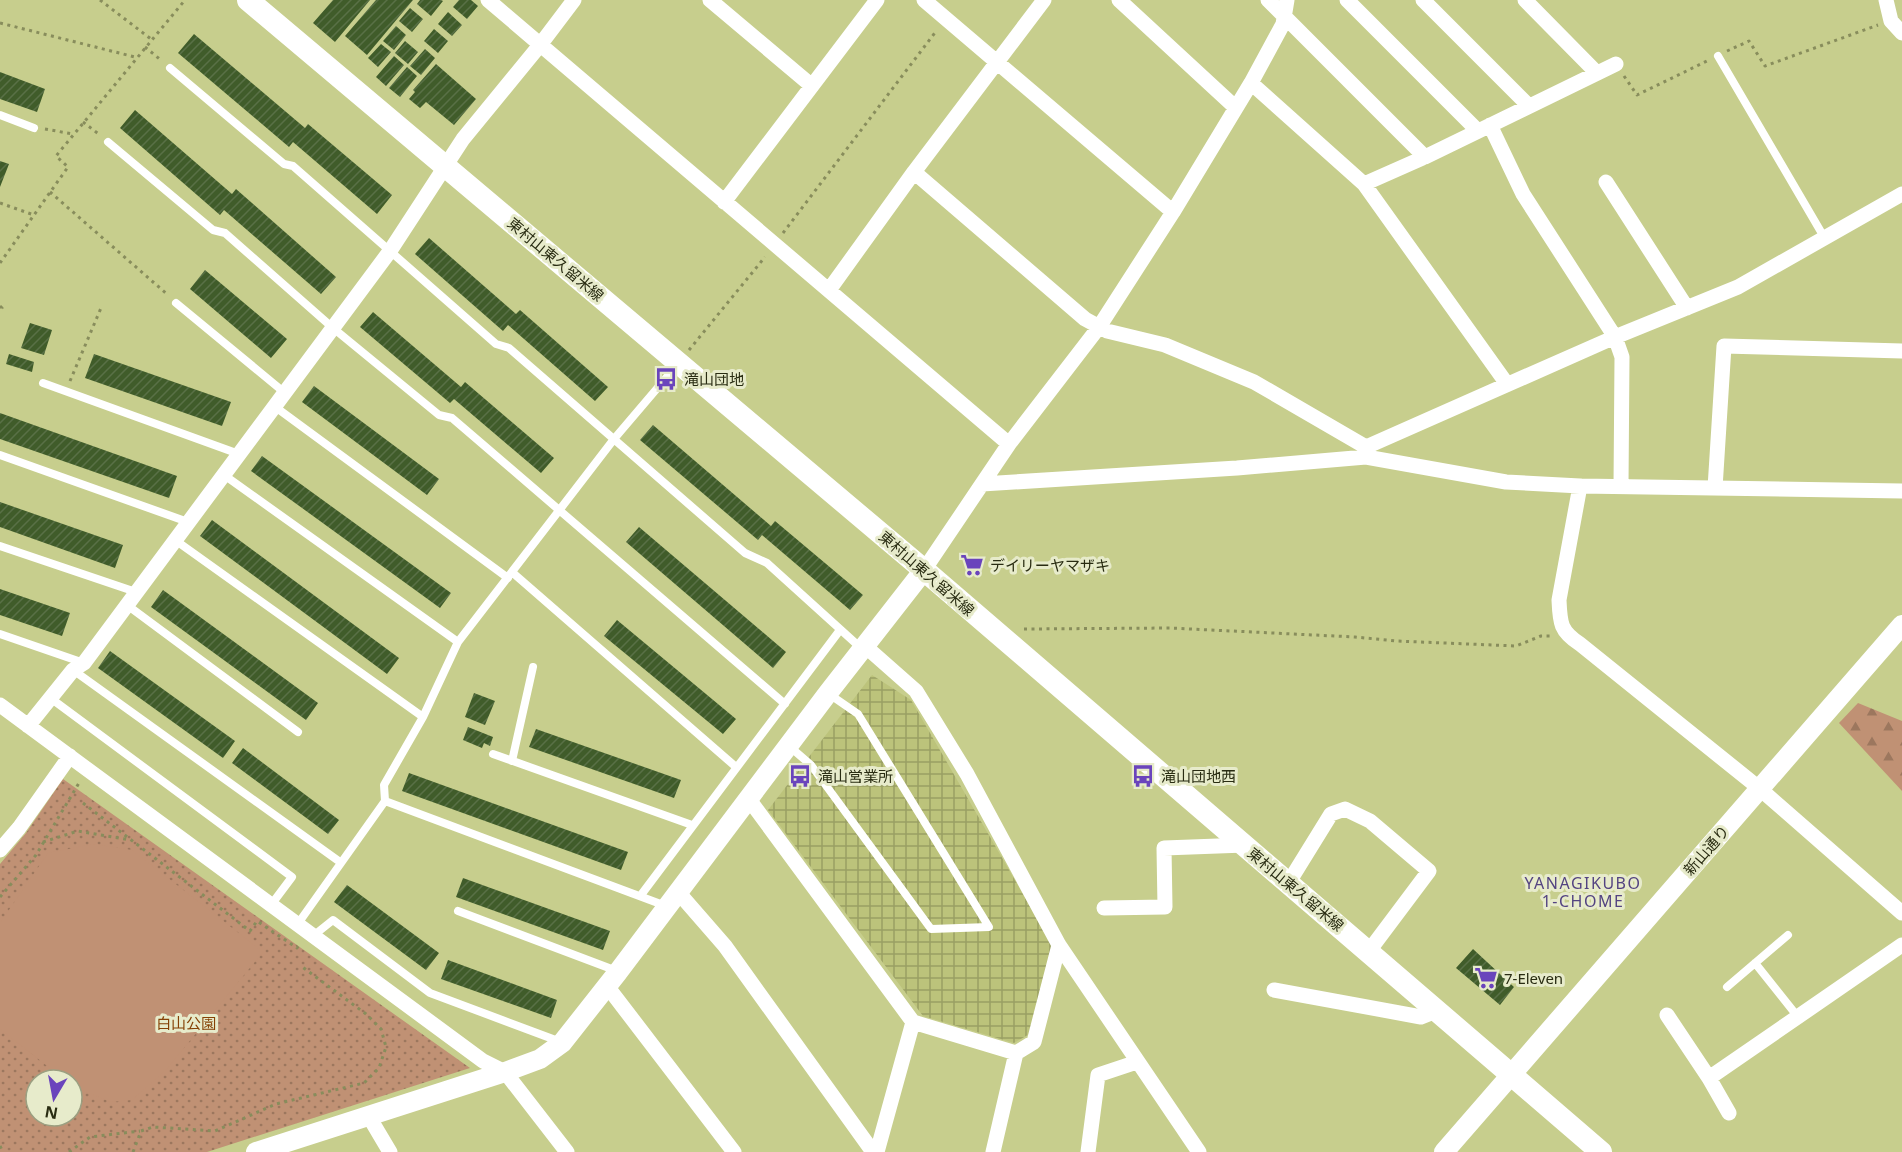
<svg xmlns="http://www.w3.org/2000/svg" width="1902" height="1152" font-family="'Noto Sans','Noto Sans JP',sans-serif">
	<defs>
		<pattern id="industrial-grid" width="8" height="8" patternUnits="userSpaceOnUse" patternTransform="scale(1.5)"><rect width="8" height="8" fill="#bcc37b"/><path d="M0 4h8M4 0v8" fill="none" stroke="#999f63"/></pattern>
		<pattern id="grass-dots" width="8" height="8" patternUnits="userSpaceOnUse" patternTransform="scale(1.5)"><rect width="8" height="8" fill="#c09174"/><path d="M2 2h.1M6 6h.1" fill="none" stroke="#9c775e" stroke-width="1.8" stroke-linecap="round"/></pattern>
		<pattern id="forest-firs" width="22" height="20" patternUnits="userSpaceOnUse" patternTransform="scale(1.5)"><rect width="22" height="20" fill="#c09174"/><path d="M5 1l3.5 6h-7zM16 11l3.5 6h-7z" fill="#9c775e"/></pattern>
		<pattern id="building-hatch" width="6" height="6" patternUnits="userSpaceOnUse" patternTransform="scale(1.5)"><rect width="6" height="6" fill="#405c2a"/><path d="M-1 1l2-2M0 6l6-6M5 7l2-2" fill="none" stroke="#597046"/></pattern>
	</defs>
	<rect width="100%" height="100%" fill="#c7ce8d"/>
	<!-- industrial -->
	<path fill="url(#industrial-grid)" d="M872,675l39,25 143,248 -21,84 -19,11 -91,-27 -155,-206z"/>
	<!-- grass -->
	<path fill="url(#grass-dots)" fill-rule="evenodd" d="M63,779l407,289 -263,84h-207v-288l26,-31zM36,1080h36v36h-36z"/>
	<!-- forest -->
	<path fill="url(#forest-firs)" d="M1858,703l44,18v70l-63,-68z"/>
	<!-- pitch -->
	<path fill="#c09174" d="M94,844l38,6 131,102 -98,119 -33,29 -21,2 -37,-15 -2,-7h-7l-65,-51v-106l48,-70z"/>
	<!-- building -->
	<path fill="url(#building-hatch)" d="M333,0h37l-35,42 -22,-19z
		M376,0h37l-46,55 -22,-19z
		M420,0h21l2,1 -12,15 -14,-12z
		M459,0h12l7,6 -11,13 -14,-12z
		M410,8l13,11 -11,13 -13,-11z
		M448,12l14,13 -10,11 -14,-12z
		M396,26l10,9 -12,15 -11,-9z
		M434,29l14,12 -10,12 -14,-12z
		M194,34l111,94 3,-4 84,71 -15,19 -84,-72 -4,5 -111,-94z
		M405,41l13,11 -10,12 -13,-11z
		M381,44l10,8 -13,15 -10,-9z
		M425,49l10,9 -14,17 -11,-9z
		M394,56l10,9 -18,21 -10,-9z
		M436,64l40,35 -22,26 -28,-23 -6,6 -11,-9 6,-7 -2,-2z
		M407,67l10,9 -17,21 -11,-9z
		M0,72l45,17 -8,23 -37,-13z
		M135,110l97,84 4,-5 100,88 -15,17 -97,-84 -4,5 -100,-87z
		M0,161l9,3 -9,23z
		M429,238l87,76 4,-4 88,77 -13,14 -87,-76 -5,6 -88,-77z
		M205,270l82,69 -16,19 -81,-69z
		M373,312l88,75 4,-5 89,76 -13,15 -87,-74 -4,4 -90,-76z
		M30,323l22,7 -8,25 -23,-7z
		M9,354l25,8 -2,10 -26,-8z
		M94,354l137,48 -9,24 -137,-48z
		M314,386l125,93 -12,16 -125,-93z
		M0,413l177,63 -8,22 -169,-59z
		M653,425l118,101 4,-5 88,74 -13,15 -88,-75 -4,5 -118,-100z
		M262,456l189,137 -11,15 -189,-137z
		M0,502l123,43 -8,23 -115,-41z
		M212,520l187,138 -12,16 -187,-138z
		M639,527l147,125 -13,16 -147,-126z
		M0,589l70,24 -8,23 -62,-21z
		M163,590l155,113 -12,17 -155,-113z
		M617,620l119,99 -13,15 -119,-98z
		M110,651l125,90 -12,17 -125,-90z
		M474,693l21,8 -10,24 -20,-8z
		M468,727l25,10 -3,9 -6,-3 -2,5 -19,-8z
		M536,729l145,51 -7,18 -145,-51z
		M243,748l96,72 -11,14 -96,-71z
		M409,773l219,79 -7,18 -219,-79z
		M463,878l147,53 -7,19 -147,-53z
		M347,885l92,68 -13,17 -92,-68z
		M1473,949l41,38 -14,18 -44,-37z
		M448,960l109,40 -6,18 -110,-39z"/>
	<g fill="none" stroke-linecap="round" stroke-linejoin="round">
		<!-- path -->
		<path stroke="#888d5c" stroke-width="3" stroke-dasharray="3 4.5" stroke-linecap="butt" d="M100,0l51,39
			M0,23l135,34
			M145,47l17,14
			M1727,51l22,-10 16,25 113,-41
			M1624,76l13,19 70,-34
			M83,122l17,13
			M45,129l28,5
			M50,192l118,103
			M0,203l34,12
			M783,233l154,-203
			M0,263l68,-96 -12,-11 129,-156
			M0,306l2,2 -2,2
			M689,350l76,-93
			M70,381l31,-73
			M1024,629l146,-1 185,9 41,4 120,5 25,-10h11
			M83,803l167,128 7,-10 40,27 3,-5
			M43,842l35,-11 52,9
			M0,897l36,-42 43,-72
			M0,1146l3,6
			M69,1152l21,-15 50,-6
			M133,1152l8,-21 12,-4 62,4 61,-27 88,-21 15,-15 7,-21 -5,-18 -15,-15 -65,-48"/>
		<!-- service -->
		<path stroke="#fff" stroke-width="8" d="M1718,56l106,181
			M170,68l114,96 9,2 203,178 13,4 236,205 22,10 95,86
			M0,115l34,13
			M108,142l105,88 12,3 108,95 106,87 13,3 333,286
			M176,303l109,90
			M43,383l196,71
			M274,406l234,172
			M0,455l188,67
			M224,475l234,167
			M175,540l248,177
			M0,546l136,46
			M513,573l223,194
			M127,605l171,127
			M0,634l84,29
			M73,670l267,192
			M49,697l243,180 -21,28
			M789,746l22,19 120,164 58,-2 -131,-213 -29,-20
			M493,754l199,71
			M512,761l21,-94
			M385,801l281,105
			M641,895l199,-265
			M458,911l159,60
			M297,925l88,-124 -1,-16 39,-68 35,-75 156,-203 63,-74
			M313,936l20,-16 97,73 131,49
			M1755,963l43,54
			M1727,987l61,-52"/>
		<!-- minor -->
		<path stroke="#fff" stroke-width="15" d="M488,0l521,444
			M710,0l102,86
			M924,0l249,212
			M1119,0l117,108
			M1268,0l157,157
			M1347,0l131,131
			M1423,0l106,106
			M1525,0l71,72
			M1886,0l5,21 11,12
			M1251,83l113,101 143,200
			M1490,125l33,69 92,143 7,20 -1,129
			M914,172l171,147 22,12 58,14 89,37 112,65
			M1606,182l81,126
			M1364,184l61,-27 191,-93
			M724,202l153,-202
			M829,290l85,-118 130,-172
			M1366,447l249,-110 123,-50 164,-93
			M982,484l27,-40 90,-117 74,-115 78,-129 32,-59 4,-24
			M1580,486l-21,114c1,23 1,31 21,44l179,144 143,125
			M1715,488l9,-142 178,5
			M924,570l58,-86 255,-16 129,-11 140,25 74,4 322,5
			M865,646l51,45 51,83 92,171 140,207
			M0,705l483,356 22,11 62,80
			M28,726l45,-56 11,-7 306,-412 73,-112 77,-94 34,-45
			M748,798l165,224 103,31 18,-11 25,-97
			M0,850l19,-22 51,-72
			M1289,882l42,-68 14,-5 25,12 59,50 -60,80
			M678,892l47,54 148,206
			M1104,908l61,-1 -1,-59 81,-3
			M607,986l127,166
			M1274,990l147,27 15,-6
			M1667,1015l42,63 20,35
			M1709,1078l193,-133
			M368,1115l22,37
			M877,1152l36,-130
			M993,1152l23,-99
			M1088,1152l10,-77 39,-13"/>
		<!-- tertiary -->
		<path stroke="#fff" stroke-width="20" d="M256,1152l249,-80 35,-13 22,-16 56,-71 210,-279 96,-123
			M1444,1152l458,-527"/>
		<!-- secondary -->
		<path stroke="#fff" stroke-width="22" d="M248,0l676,570 677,582"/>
	</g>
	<!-- icons -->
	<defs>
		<g id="bus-bare" transform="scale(1.8)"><path d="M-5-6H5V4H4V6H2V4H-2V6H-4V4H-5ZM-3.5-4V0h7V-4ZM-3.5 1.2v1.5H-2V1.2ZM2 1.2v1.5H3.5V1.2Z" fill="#6a44bc" stroke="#e7ebcb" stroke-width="2.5" paint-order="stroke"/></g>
		<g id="supermarket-bare" transform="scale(1.8)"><path d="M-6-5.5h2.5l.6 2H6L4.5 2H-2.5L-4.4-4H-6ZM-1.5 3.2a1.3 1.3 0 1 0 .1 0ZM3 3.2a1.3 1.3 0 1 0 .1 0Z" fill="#6a44bc" stroke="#e7ebcb" stroke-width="2.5" paint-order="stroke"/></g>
	</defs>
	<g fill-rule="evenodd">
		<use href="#bus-bare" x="666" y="379"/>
		<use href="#supermarket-bare" x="972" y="565"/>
		<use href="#bus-bare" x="800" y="776"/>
		<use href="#bus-bare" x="1143" y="776"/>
		<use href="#supermarket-bare" x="1486" y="978"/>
	</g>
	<g text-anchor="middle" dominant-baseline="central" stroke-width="6" stroke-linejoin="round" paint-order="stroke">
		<!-- street labels -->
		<g font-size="15" fill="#292c12" stroke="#e7ebcb">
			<text transform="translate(556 259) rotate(40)">東村山東久留米線</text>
			<text transform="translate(927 573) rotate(41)">東村山東久留米線</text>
			<text transform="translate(1706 850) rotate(-49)">新山通り</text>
			<text transform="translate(1296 889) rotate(40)">東村山東久留米線</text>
		</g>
		<!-- poi labels -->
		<g font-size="15" fill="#292c12" stroke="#e7ebcb" text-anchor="start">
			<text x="684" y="379">滝山団地</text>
			<text x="990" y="565">デイリーヤマザキ</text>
			<text x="818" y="776">滝山営業所</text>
			<text x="1161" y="776">滝山団地西</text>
			<text x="1504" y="978">7-Eleven</text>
		</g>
		<!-- park labels -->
		<g font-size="15" fill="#854105" stroke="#e7ebcb">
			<text x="186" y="1023">白山公園</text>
		</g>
		<!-- neighbourhood labels -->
		<g font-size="16" letter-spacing="1.5" fill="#534381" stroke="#e7ebcb">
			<text x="1583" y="883">YANAGIKUBO<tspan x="1583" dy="18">1-CHOME</tspan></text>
		</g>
	</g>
	<!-- north arrow -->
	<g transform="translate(54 1098) rotate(190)"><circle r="28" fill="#e7ebcb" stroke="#9b9f81" stroke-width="1.5"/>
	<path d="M0-4.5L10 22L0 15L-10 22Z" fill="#6a44bc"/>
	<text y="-9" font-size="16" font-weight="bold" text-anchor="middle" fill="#292c12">N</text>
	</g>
</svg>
